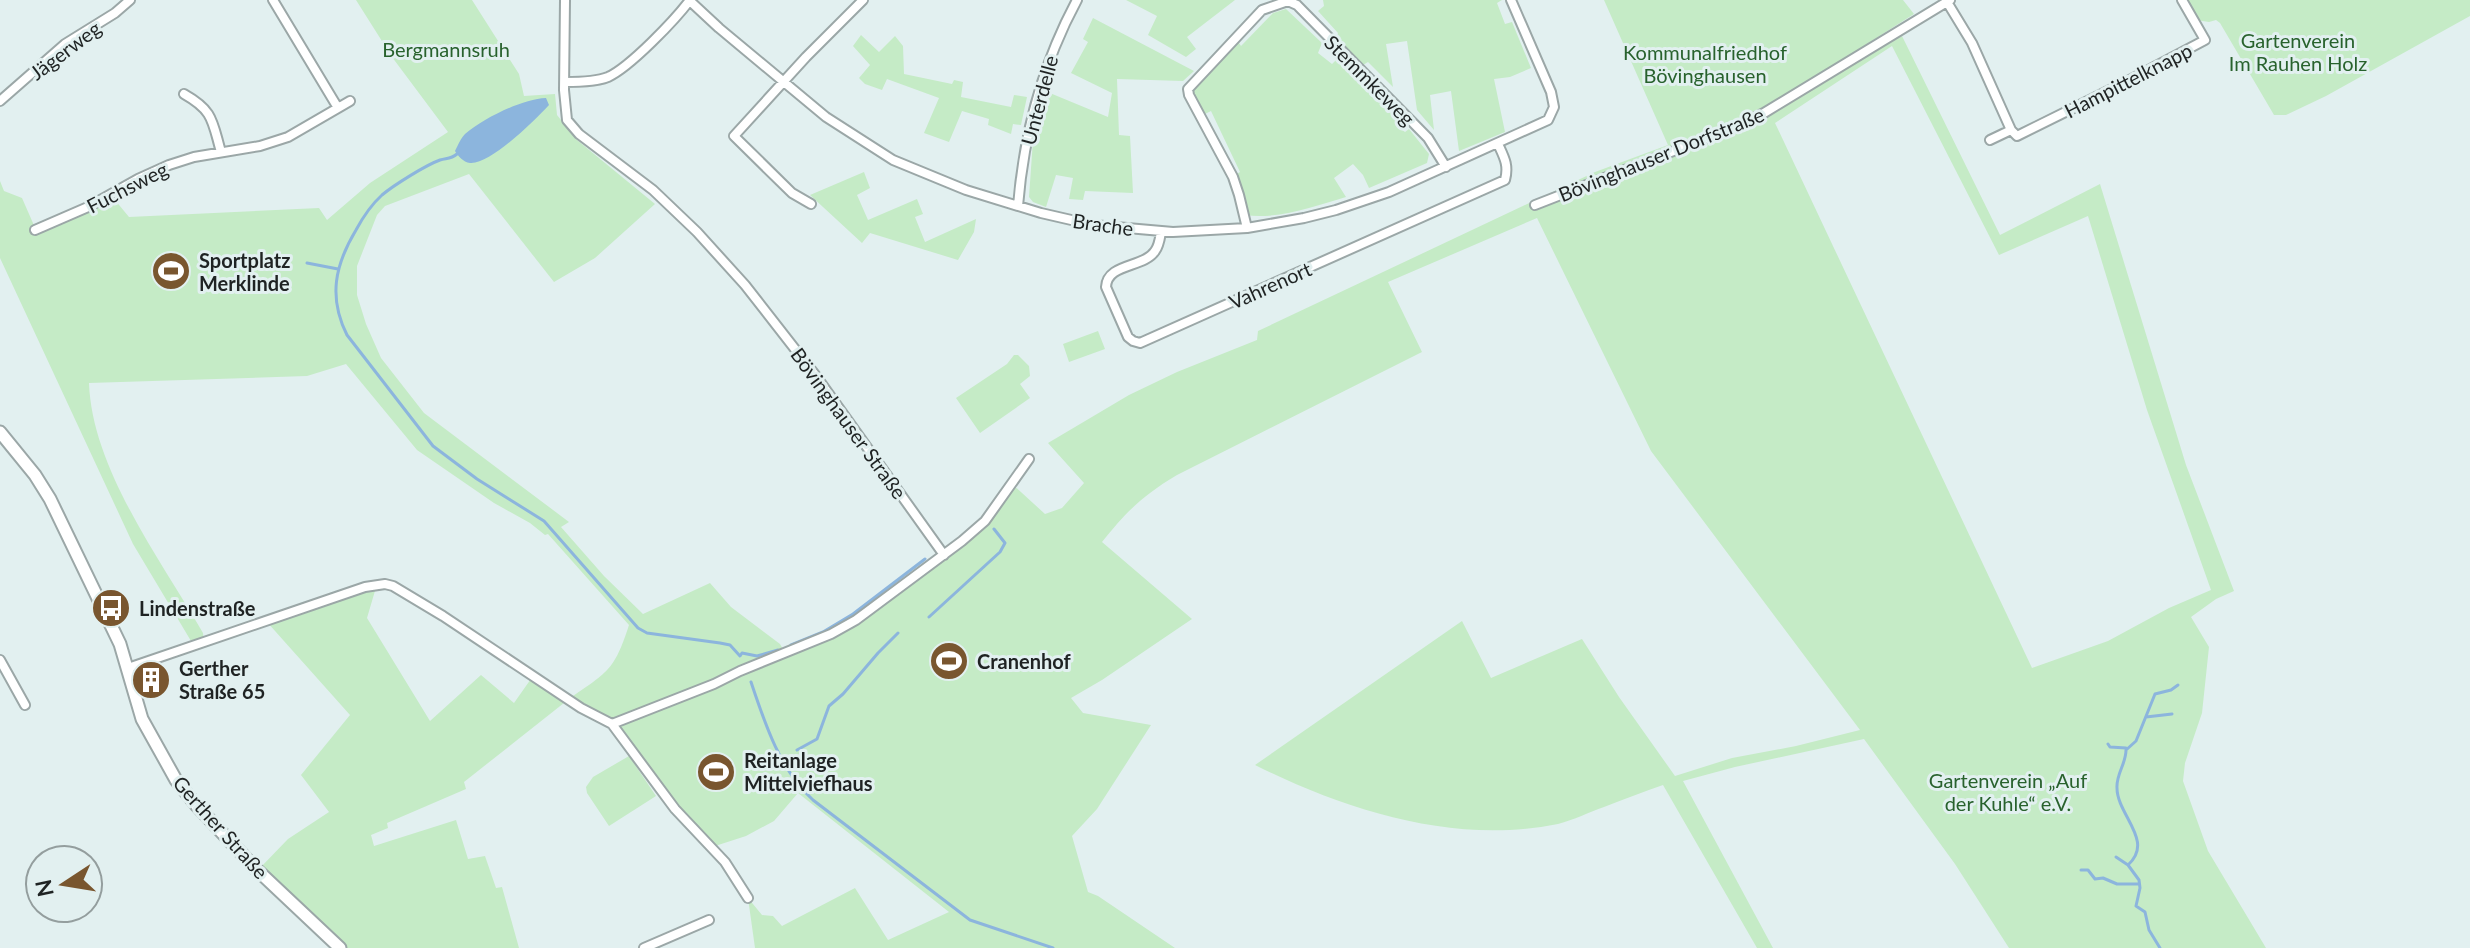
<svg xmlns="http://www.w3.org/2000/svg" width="2470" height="948" font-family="Lato,sans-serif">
	<rect width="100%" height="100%" fill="#e2f0f0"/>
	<!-- green -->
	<path fill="#c5ebc6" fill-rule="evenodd" d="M356,0h116l47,74 5,22 31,-2 2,21 20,25 78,64 -60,54 -41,24 -85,-108 -84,32 -8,9 -20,51v29l9,29 15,34 43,55 145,109 -8,5 43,49 39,38 67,-31 21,24 49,37 5,9 46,-19 154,-113 26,-38 34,31 17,-6 22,-25 -36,-40 81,-48 48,-23 80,-32 1,-9 337,-159 73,-27 -64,-145h299l11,14 -55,35 6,7 37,-20 98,199 100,-51 86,281 48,126 -18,8 -25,18 18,30 -7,66 -17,50 -2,18 25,70 58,97h-257l-54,-84 -91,-125 -129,28 -52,14 90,167h-16l-94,-163c-20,7 -39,14 -59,22 -15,5 -30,13 -46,17 -103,21 -211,-13 -303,-59l207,-144 29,57 91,-39 37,58 56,79 57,-18 64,-12 64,-16 -209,-279 -114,-233 -149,64 34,70 -245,123c-35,21 -50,36 -75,67l90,77 -90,61 -31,18 12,15 68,12 -54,84 -25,27 16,56 10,4 77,52h-420l-7,-50 14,17 11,1 9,10 73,-38 33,52 61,-28 -151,-119 -24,28 -28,15 -34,11 -10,-10 -90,-113 -43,-25 -105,83 2,7 -79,34 1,5 -17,7 3,11 82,-26 12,39 17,-3 11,32 6,-1 17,61h-177l-83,-79 29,-30 41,-27 -28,-37 49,-60 -83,-93 110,-38 -10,34 63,103 51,-46 33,28 19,-27 36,23c38,-27 45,-27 60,-74l-81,-91 -3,1 -15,-12 -36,-20 -77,-53 -71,-86 -39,12 -218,7c3,86 72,177 114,250l1,10 -10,3 -61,-102 -133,-286v-77l4,10 18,7 14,32 74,-36 19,23 190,-9 8,12 43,-37 78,-51 -56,-75zM1892,46l107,209 89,-39 59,194 64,180 -42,18 -61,33 -76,27 -257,-545z
		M1126,0h109l-48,37 9,12 -10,8 -38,-22 9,-19z
		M1323,0h179l-5,3 8,21 7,-2 19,46 -21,9 -16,2 11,53 -46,19 -8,-60 -21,4 4,35 -17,-20 -10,-69 -21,3 7,43 -25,-25 -8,5 -25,-26 3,-8 -20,-22 6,-5z
		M2185,0h285v16l-144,80 -40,19h-12l-54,-92 -4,-3 -7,2 -13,-2z
		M1286,9l36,34 -4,10 14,11 5,-5 63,61 -3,6 8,6 4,-3 20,25 -2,9 -58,25 -6,-13 -10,-11 -19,14 12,19c-31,9 -68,23 -101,18l-3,-26 -7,-14 5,-3 -29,-61 -6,3 -12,-18 1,-10 43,-46 4,6 32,-33z
		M1093,18l101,53 -11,10 -66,-2 2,56 11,1 3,57 -48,-2 -2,9 -14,-1 4,-21 -17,-3 -10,32 -13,-5 -4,-5 4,-57h4l3,-14 -4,-1 9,-34 63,26 4,-24 -41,-20 17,-31 -5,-3z
		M861,35l18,17 16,-16 8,10 1,28 48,10 2,-4 9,2 -2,15 50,10 3,-12 13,2 -6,28 -8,-1 -2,10 -23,-9 1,-6 -27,-8 -13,31 -25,-9 15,-35 -52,-19 -5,11 -17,-6 -6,-6 11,-13 -17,-19z
		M864,172l6,16 -13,7 11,25 49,-21 6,15 -8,3 10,25 51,-23 -2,13 -16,28 -88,-27 -8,10 -52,-48z
		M1098,331l7,18 -36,13 -6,-18z
		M1014,355h4l11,11 1,10 -10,8 10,14 -50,35 -24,-35 51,-34z
		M629,756l27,40 -47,30 -22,-33 -1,-6 7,-10z"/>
	<!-- water -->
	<path fill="#8cb5dd" d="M546,98l3,7c-14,15 -59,60 -79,58 -7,-1 -12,-7 -15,-12 3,-6 6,-13 10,-17 19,-16 57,-35 81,-36z"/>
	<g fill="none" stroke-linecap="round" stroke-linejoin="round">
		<!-- stream -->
		<path stroke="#8cb5dd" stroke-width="3" d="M457,154c-6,5 -10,4 -17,6 -14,5 -46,25 -58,35 -11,10 -19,22 -26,35 -21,35 -28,67 -9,105l86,111 44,33 67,42 94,107 9,5 73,10 10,2 10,11 2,-3 15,3 21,-6
			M307,263l31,6
			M929,617l71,-65 5,-9 -11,-14
			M791,645l32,-13 30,-18 72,-55
			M751,682c14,42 29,88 62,118l157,120 83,28
			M2146,717l26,-3
			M2108,744l2,3 16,1
			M797,750l20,-11 12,-33 14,-12 35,-41 20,-20
			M2116,857l12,8
			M2081,870h7l7,9 8,-1 14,6h22
			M2160,948l-11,-18 -4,-18 -9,-6 4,-18 -1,-8 -11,-15c27,-24 -11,-50 -11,-77 -1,-14 9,-24 9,-38l10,-9 19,-47 16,-4 7,-5"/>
		<!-- street casing -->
		<g stroke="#9ba7a7" stroke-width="12">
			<path id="street" d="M565,0l-1,90 3,30 12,14 74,56 44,42 48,53 71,91 128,179
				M690,1l29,27 107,89 67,43 73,30 75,23 52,12 80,7 74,-4 57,-10 32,-8 53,-18 159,-72 6,-13 -3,-15 -40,-92
				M1947,2l25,41 39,87 6,6 105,-52 83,-44 -23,-40
				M565,82c13,0 31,0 43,-5 22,-10 67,-57 82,-77
				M184,94c30,17 28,27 37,58
				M0,101l65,-57 50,-31 15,-13
				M338,108l12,-7
				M1990,140l21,-10
				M811,204l-19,-11 -58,-57 72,-79 57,-57
				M1535,205l200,-78 29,-14 186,-113
				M1018,206c6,-74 24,-141 59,-206
				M1247,228l-8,-33 -6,-18 -44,-82 -1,-6 74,-79 26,-9 9,4 131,133 18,29
				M35,230l53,-23 50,-28 31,-14 25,-8 66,-11 28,-9 50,-29 -65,-108
				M1161,232c-1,6 -2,14 -6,19 -11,17 -48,12 -49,36l22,50 5,4 7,2 365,-163c4,-15 -1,-23 -7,-36
				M0,660l25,45
				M128,668l237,-81 20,-3 8,2 50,30 138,92 31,16 63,85 50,53 23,36
				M612,724l102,-40 26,-13 91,-37 25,-14 106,-79 23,-20 44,-62
				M644,948l65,-28"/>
		</g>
		<!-- secondary casing -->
		<g stroke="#9ba7a7" stroke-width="15">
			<path id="secondary" d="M0,432l35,43 15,24 70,145 22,75 34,61 21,26 58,62 85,80"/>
		</g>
		<!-- street -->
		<use href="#street" stroke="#fff" stroke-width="8"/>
		<!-- secondary -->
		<use href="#secondary" stroke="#fff" stroke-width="11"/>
	</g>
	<!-- icons -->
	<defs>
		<g id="stadium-disc" transform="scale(2)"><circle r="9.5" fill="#79562f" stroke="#e2f0f0"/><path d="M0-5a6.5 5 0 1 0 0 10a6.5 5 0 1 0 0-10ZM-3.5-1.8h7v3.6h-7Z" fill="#fff"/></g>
		<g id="bus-disc" transform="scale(2)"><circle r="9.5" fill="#79562f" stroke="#e2f0f0"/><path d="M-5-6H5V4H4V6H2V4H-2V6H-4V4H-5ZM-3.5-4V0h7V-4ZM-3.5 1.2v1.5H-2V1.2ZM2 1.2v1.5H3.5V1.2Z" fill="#fff"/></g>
		<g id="building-disc" transform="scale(2)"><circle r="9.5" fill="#79562f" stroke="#e2f0f0"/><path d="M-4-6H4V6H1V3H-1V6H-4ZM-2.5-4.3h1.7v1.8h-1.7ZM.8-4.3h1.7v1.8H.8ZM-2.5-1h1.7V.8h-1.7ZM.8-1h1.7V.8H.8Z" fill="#fff"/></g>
	</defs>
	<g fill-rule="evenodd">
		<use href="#stadium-disc" x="171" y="271"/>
		<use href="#bus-disc" x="111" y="608"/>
		<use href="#stadium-disc" x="949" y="661"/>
		<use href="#building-disc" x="151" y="680"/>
		<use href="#stadium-disc" x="716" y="772"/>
	</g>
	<g text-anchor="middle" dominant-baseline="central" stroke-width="6" stroke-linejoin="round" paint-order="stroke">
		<!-- park labels -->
		<g font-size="20" fill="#28622d" stroke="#e2f0f0">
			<text x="2298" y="40">Gartenverein<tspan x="2298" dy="23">Im Rauhen Holz</tspan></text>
			<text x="446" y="49">Bergmannsruh</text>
			<text x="1705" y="52">Kommunalfriedhof<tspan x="1705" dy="23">Bövinghausen</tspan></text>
			<text x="2008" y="780">Gartenverein „Auf<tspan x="2008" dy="23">der Kuhle“ e.V.</tspan></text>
		</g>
		<!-- street labels -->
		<g font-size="20" fill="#1f2323" stroke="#e2f0f0">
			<text transform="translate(65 50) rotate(-37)">Jägerweg</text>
			<text transform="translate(1370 80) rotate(45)">Stemmkeweg</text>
			<text transform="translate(2128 80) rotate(-27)">Hampittelknapp</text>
			<text transform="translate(1039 100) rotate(-75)">Unterdelle</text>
			<text transform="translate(1661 154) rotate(-22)">Bövinghauser Dorfstraße</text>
			<text transform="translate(127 187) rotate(-27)">Fuchsweg</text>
			<text transform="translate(1103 224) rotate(8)">Brache</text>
			<text transform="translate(1270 285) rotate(-24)">Vahrenort</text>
			<text transform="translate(849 423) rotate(54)">Bövinghauser Straße</text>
			<text transform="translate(221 827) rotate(48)">Gerther Straße</text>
		</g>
		<!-- poi labels -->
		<g font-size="20" font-weight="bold" fill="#1f2323" stroke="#e2f0f0" text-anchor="start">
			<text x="199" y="260">Sportplatz<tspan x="199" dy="23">Merklinde</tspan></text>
			<text x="139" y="608">Lindenstraße</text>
			<text x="977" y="661">Cranenhof</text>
			<text x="179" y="668">Gerther<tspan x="179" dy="23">Straße 65</tspan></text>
			<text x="744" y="760">Reitanlage<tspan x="744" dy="23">Mittelviefhaus</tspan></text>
		</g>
	</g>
	<!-- north arrow -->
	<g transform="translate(64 884) rotate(258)"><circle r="38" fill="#e2f0f0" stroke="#949e9e" stroke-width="2"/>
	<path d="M0-6L14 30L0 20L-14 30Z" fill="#79562f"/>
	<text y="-12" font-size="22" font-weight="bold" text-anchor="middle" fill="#1f2323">N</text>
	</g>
</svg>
